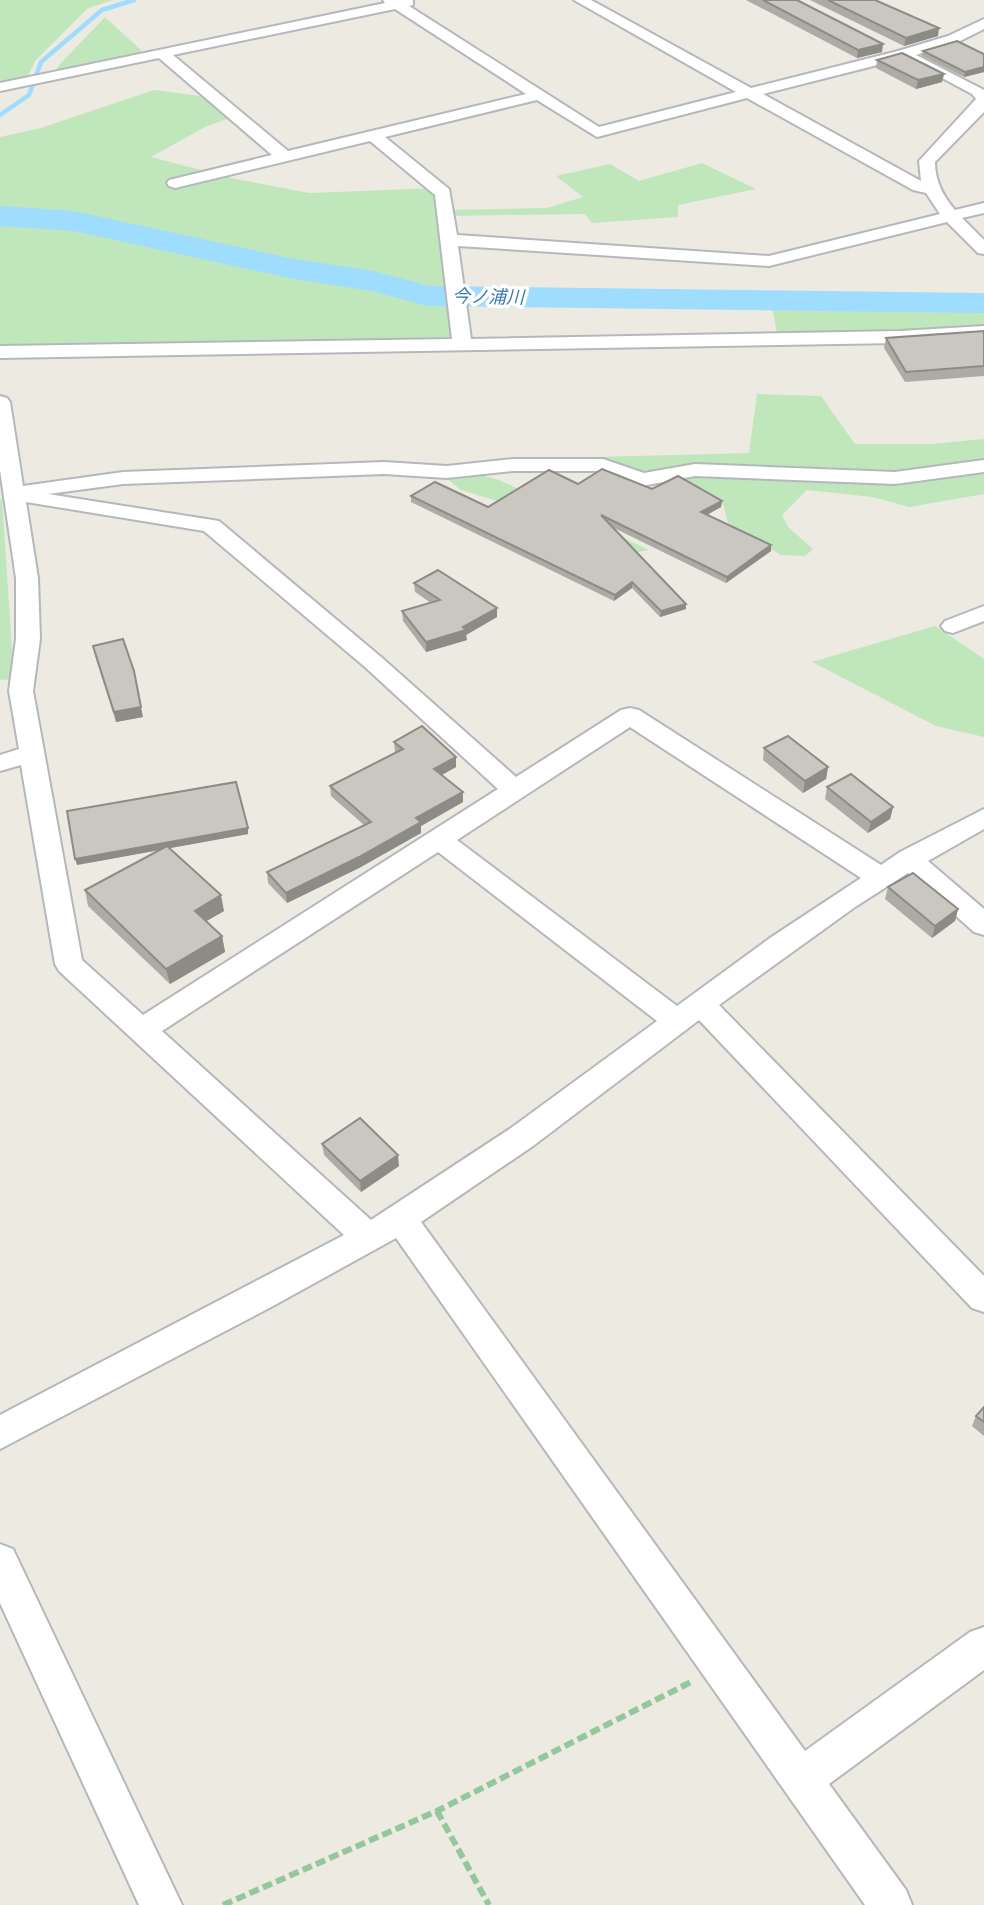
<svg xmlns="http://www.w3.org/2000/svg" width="984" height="1905" font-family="'Fira Sans','Noto Sans JP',sans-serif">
	<rect width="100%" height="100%" fill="#edeae1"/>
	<!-- green -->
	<path fill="#c0e6bc" d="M0,0h113l-25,8 -53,53 -8,17 -27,5z
		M105,17l39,36 -87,17 1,-4z
		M154,90l61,8 14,20 -24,9 -54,30 85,22 73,14 129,-5 24,155 -462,9v-215l41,-9z
		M702,163l54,26 -78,16v12l-86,6 -7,-9 -139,2v-6l101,-2 36,-11 -27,-21 54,-12 29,17z
		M770,296l214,1v35l-206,7z
		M757,394l64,2 34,48h76l53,-5v55l-75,13 -36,-10 -66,-7 -25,25 6,12 25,22 -8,7 -24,-1 -53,-32 -5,-20 -47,-29h-38l-116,-15 227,-6z
		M462,470l37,10 150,70 -25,5 -123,-53 -40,-12 -24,-19z
		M2,498l12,181 -14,1v-180z
		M935,626l49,33v78l-48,-11 -124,-64z"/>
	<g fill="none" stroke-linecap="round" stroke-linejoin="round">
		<!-- stream -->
		<path stroke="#9fddff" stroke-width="4.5" d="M0,115l29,-20 12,-33 61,-52 32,-10"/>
		<!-- river -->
		<path fill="#9fddff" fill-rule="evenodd" d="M0,206l74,5 215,47 84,13 57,15 554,7v20l-555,-7 -58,-15 -82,-13 -215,-47 -74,-5z"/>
		<!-- minor casing -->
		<g stroke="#b4b8bc" stroke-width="4">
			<path id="minor" d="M383,0h30v5l-4,1 190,121 137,-35 -162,-92h17l160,88 147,-37 50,-15 36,-17v10l-26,13 -42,13 68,35v22l-49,50c0,19 8,34 20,48l29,-7v10l-22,5 22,22v14l-6,-1 -31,-31 -178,44 -311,-20 13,93 429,-8 84,-5v12l-84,5 -900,15v-12l452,-7 -17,-144 -65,-54 -195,47 -6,-2 -2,-3 2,-3 103,-25 -113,-97 -159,33v-8l385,-80zM395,9l131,85 -238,57 -115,-96zM905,58l67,36 4,5 -57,62 2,20 -158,-87zM747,98l166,92 13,3 14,21 -171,42 -312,-21 -8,-46 -64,-52 152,-37 60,37z
				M0,396l7,2 3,4 13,84 100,-14 261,-10 63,4 66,-7h90l41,14 51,-9 200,8 89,-12v12l-89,12 -200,-8 -53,10 -42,-15h-87l-66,7 -63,-4 -261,10 -75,10 171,27 162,136 135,120 105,-67 9,-2 9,2 242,155 19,-13 84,-43v20l-56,32 56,48v26l-10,-3 -66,-59 -53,34 -136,98 265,271v36l-12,-4 -273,-288 -166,126 -112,76 384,529 165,-119 14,-5v43l-155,114 77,106 6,15h-47l-469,-667 -123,68 -273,143v-34l344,-180 -285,-264 -4,-7 -34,-199 -21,6v-16l19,-6 -10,-58 7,-52v-61l-16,-108zM26,502l178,29 161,136 133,122 -355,226 -61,-55 -49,-269 7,-52 -2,-61zM630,727l231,151 -91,60 -93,68 -220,-166zM438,852l219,169 -146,107 -140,92 -209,-189z
				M984,606v15l-31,12 -8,-2 -4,-5 4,-5z
				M0,1544l13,5 169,356h-43l-139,-302z"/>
		</g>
		<!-- path -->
		<path stroke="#95c79f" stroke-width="6" stroke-dasharray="10 4.5" stroke-linecap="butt" d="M437,1811l52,94
			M223,1905l214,-94 254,-129"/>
		<!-- minor -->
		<use href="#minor" fill="#fff" fill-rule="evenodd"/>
	</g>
	<!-- wall -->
	<path fill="#aeaaa5" d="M746,0h51l85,52 -25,6z
		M810,0h65l63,36 -34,10z
		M923,51l61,3v18l-20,5 -42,-21z
		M877,60l67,14 -2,8 -26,7 -40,-21z
		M984,331v45l-79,6 -21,-34 2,-10z
		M652,489l70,12 -1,6 -14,8 64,30v6l-45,32 -114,-56 74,82 -26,8 -28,-29 -18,13 -203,-99v-6l77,11z
		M414,583l83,34 -31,18 1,5 -41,12 -23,-31 -1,-10 29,-8 -16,-11z
		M93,646l50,71 -27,5 -21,-66z
		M394,742l62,15v10l-14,8 21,17v10l-42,24v7l-62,35 -72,35 -19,-20 -1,-11 97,-47 -33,-29 -1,-10 65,-33z
		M764,748l64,19 -2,12 -23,14 -40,-33z
		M827,787l66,20 -3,12 -22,14 -43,-34z
		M248,828v6l-79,14 55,63 -18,10 16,15 3,16 -55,32 -82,-78 -3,-16 74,-40 -82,15z
		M888,887l70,22 -3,12 -23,17 -47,-39z
		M322,1144l77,22 -38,26 -37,-37z
		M984,1407v29l-12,-10 4,-10z"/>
	<!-- shaded-wall -->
	<path fill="#8d8b86" d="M939,28l-1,8 -34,10 2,-8z
		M883,44l-1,8 -25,6 1,-8z
		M984,67v5l-20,5 1,-5z
		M944,74l-2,8 -26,7 2,-9z
		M722,501l-1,6 -20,11v-6z
		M771,545v6l-45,32 1,-6z
		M632,582v6l-18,13 1,-6z
		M686,604v5l-26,8 1,-6z
		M497,608v9l-31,18 1,5 -41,12v-10l37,-15z
		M141,707l2,10 -27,5 -2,-10z
		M456,757v10l-22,12v-10z
		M828,767l-2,12 -23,14 2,-12z
		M463,792v10l-42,24v7l-62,35 -72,35 -1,-10z
		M893,807l-3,12 -22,14 3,-11z
		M248,828v6l-171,31 -2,-6z
		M221,895l3,16 -26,15 -3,-15z
		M958,909l-3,12 -23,17 3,-12z
		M222,936l3,16 -55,32 -4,-15z
		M398,1155l1,11 -38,26 -1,-11z"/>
	<!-- building -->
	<path fill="#cac6c0" stroke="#8d8b86" stroke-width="2" d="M763,0h34l86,44 -25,6z
		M828,0h47l64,28 -33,10z
		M957,41l27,13v13l-19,5 -42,-21z
		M902,53l42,21 -26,6 -41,-20z
		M984,331v35l-78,6 -20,-34z
		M602,469l50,20 26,-13 44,25 -21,11 70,33 -44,32 -126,-62 85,89 -25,7 -29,-29 -17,13 -204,-99 24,-14 53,25 61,-37 29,14z
		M438,570l59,38 -34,19 3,3 -40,12 -24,-31 38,-11 -26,-17z
		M123,639l11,32 7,36 -27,5 -21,-66z
		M422,726l34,31 -22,12 29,23 -47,26 5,4 -62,35 -73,36 -19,-21 104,-50 -41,-36 73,-37 -9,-7z
		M788,736l40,31 -23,14 -41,-33z
		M851,774l42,33 -22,15 -44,-35z
		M236,782l12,46 -173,31 -8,-48z
		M167,846l54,49 -26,16 27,25 -56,33 -81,-79z
		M913,873l45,36 -23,17 -47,-39z
		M360,1118l38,37 -38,26 -38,-37z
		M984,1407v15l-8,-6z"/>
	<g text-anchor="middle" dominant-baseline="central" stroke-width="7" stroke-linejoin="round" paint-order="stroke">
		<!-- far-water labels -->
		<g font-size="18" font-style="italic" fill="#3779ab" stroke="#fff">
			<text transform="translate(488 297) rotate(1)">今ノ浦川</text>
		</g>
	</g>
</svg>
